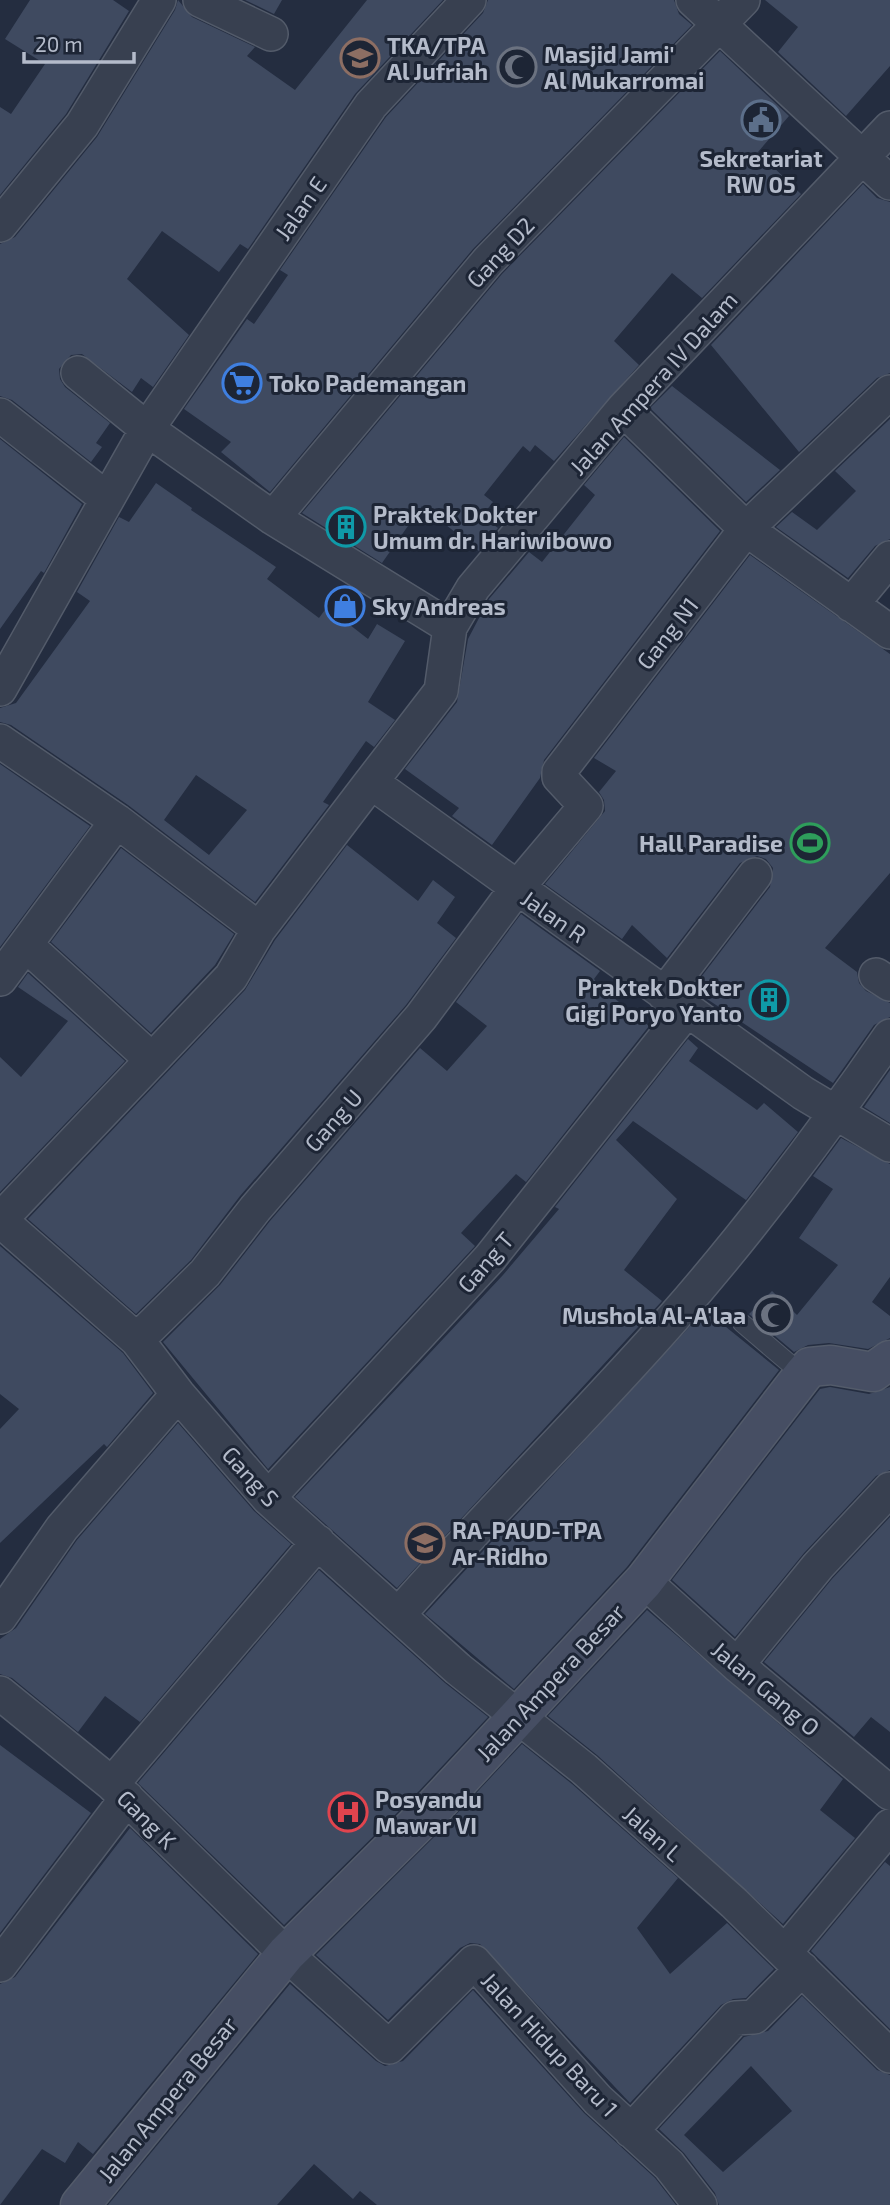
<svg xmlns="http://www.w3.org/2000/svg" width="890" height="2205" font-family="'Exo 2',sans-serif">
	<rect width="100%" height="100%" fill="#242d40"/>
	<!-- building -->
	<path fill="#3f4a60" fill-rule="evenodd" d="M30,0h83l16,11 -63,103 -66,81v-88l11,7 34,-50 -40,-25z
		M178,0l14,17 63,30 -8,9 48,34 72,-90h76l-88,94 -107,155 -8,-5 -21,28 -57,-41 -35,48 62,56 -36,52 -12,-9 -9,14 -50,-38 -11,1 -12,14 1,10 5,8 45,36 -14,20 6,4 -11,15 -79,-62 -12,-4v-152l15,-7 82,-100 78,-127z
		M245,0h37l-8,14z
		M488,0h186l5,14 13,11 -219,224 -203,243 -49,-40 10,-10 -47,-33 63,-90 7,5 34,-49 -8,-5 106,-153 97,-104z
		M765,0h125v66l-44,50 -68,-64 20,-25z
		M720,51l69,65 -31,36 43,42 -99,104 -30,-25 -58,68 25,24 -85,96 -19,-16 -5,7 -7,-6 -39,49 9,7 -11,14 16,12 -19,23 -57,-45 -40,57 -80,-50 200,-239z
		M863,184l14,14 13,4v171l-13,5 -78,74 -88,-107z
		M672,386l108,84 -34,32 -96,-94z
		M890,419v120l-15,7 -27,32 -72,-51 16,-15 25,18 39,-39 -21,-20z
		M624,437l96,94 -176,229 -4,18 -48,67 -40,-29 7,-8 -54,-39 52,-67 11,-63 21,-40 40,-47 13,10 53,-67 -11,-10z
		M0,439l82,65 -38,69 -3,-2 -41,58z
		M156,483l36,25 -1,2 85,57 -9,12 52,39 8,-11 41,32 9,-15 28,17 -37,61 27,18 -21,27 -8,-6 -43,61 6,3 -74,97 -127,-97 -117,-80 -11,-3v-14l16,-5 74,-102 -13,-9 42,-75 10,5zM196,775l51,35 -38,45 -45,-35z
		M750,555l140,99v219l-65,75 32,24 2,11 7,8 24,12v14l-16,8 -41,58 -141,-94 78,-102 3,-19 -7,-9 -9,-3 -17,7 -73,95 -35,-33 -10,14 -77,-55 60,-73 -1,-11 -5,-8 17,-21 -22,-13z
		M0,764l90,62 -90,121z
		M347,845l71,56 15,-21 22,17 -18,26 19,15 -50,67 -166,191 -49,64 -55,54 -108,-95 217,-229 30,-50z
		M121,848l113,86 -19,31 -64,68 -100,-91z
		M521,914l79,57 -6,8 5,7 50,40 -123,156 -10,-8 -55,59 14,13 -207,223 -105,-127 57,-57 50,-64 150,-173 27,23 40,-45 -31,-24z
		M28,973l97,88 -125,131v-135l21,20 47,-56 -50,-34z
		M688,1039l10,9 -9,13 68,49 7,-7 34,29 -52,68 -113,-79 -17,19 61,59 -53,71 38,31 -265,287 -102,-91 208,-222 56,-66 -4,-2z
		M890,1070v53l-26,-16z
		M841,1138l49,26v113l-18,25 18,14v22l-22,11 -39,-6 -21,2 -14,7 -45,-38 23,-23 25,24 41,-50 -39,-27 34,-49 -20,-13z
		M0,1246l123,107 30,40 -46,54 -3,-3 -104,99v-114l19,-20 -19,-15z
		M705,1310l74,60 -152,197 -113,122 -89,-75z
		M830,1387l39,7 21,-7v83l-14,6 -72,77 -69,84 -63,-57 148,-191z
		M178,1423l76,88 37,33 -151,178 -35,-26 -27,36 -66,-54 -12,-4v-35l16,-11 61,-88z
		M890,1517v215l-19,-15 -17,20 -90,-75 68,-83z
		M319,1570l126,113 43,34 -68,73 -136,135 -146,-142z
		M647,1610l196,169 -23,31 35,28 -72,86 -186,-169 -49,-39z
		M522,1744l50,40 106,94 -41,50 33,46 57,-51 47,46 -28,29 -13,1 -12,6 -91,98 -150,-159 -10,-1 -10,5 -72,72 -72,-65 135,-135z
		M0,1745l91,68 -91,120z
		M130,1828l128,126 -165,200 -15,-12 -13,21 -23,-14 -42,56v-221l15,-7z
		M885,1862l5,4v163l-79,-78z
		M290,1984l86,77 9,5 18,-5 70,-71 111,123 71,65 21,27h-299l-17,-14 -7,8 -39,-35 -37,41h-169z
		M802,1996l75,74 13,5v130h-171l-4,-12 -31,-40 -25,-24 85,-92 24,-6zM751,2066l41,45 -69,61 -39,-37z"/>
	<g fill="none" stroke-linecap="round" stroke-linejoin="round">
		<!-- lane casing -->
		<g stroke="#535b6a" stroke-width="20">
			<path id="lane" d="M742,1323l61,52"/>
		</g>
		<!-- street casing -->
		<g stroke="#535b6a" stroke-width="36">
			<path id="street" d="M200,0l71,34
				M693,0l197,183
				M0,225l82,-100 77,-125
				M78,373l69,56 224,-324 98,-105
				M623,409l123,120 144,103
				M0,415l106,83
				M273,518l215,-257 255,-261
				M851,605l39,-47
				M450,627l-9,64 -70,91 432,311 87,52
				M0,689l147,-260 126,89 177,109 23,-39 150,-179 267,-281
				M0,741l117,80 142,108
				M26,945l124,113
				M876,975l14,9
				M0,979l117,-158
				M664,994l91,-119
				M0,1220l137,120 41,54 90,104 190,171 126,100 150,134 156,153
				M0,1220l231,-243 28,-48 112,-147
				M137,1340l68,-67 50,-64 166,-192 95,-128 70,-83 -27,-29v-5l187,-243 144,-137
				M268,1498l222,-240 196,-247
				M644,1581l93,84 153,128
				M399,1614c89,-101 185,-195 274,-296 78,-89 150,-185 217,-282
				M0,1617l62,-89 116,-134
				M737,1665l81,-99 72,-77
				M0,1693l112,91 174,170 103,93 85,-85 124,138 71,65 31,40
				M112,1784l206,-242
				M786,1951l104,-125
				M0,1965l127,-167
				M631,2131l104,-113 19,-1 48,-48"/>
		</g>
		<!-- secondary casing -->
		<g stroke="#535b6a" stroke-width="41">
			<path id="secondary" d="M80,2205l206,-251 150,-149 208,-224 159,-206 7,-8 21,-2 42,7 17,-12"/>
		</g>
		<!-- lane -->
		<use href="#lane" stroke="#384050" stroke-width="18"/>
		<!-- street -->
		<use href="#street" stroke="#384050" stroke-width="33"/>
		<!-- secondary -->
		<use href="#secondary" stroke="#464e63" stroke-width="38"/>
	</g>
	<!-- icons -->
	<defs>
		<g id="school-ring" transform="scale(2.0125)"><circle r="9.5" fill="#1d2535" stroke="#8d6e63" stroke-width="1.5"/><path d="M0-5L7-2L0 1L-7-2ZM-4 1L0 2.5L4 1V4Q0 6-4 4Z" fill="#8d6e63"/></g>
		<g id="mosque-ring" transform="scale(2.0125)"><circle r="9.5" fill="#1d2535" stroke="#6b7280" stroke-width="1.5"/><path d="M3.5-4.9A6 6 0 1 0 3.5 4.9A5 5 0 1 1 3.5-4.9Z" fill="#6b7280"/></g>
		<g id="civic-ring" transform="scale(2.0125)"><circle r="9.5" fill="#1d2535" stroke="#5c6f8a" stroke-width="1.5"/><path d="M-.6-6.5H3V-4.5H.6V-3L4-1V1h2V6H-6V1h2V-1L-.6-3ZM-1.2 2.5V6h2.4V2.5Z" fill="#5c6f8a"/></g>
		<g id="supermarket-ring" transform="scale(2.0125)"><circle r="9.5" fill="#1d2535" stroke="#3f7fe0" stroke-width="1.5"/><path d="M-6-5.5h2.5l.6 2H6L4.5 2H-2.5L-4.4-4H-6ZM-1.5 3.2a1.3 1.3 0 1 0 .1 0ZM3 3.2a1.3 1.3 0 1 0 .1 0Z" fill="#3f7fe0"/></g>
		<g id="building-ring" transform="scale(2.0125)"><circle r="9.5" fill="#1d2535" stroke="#0f9aa8" stroke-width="1.5"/><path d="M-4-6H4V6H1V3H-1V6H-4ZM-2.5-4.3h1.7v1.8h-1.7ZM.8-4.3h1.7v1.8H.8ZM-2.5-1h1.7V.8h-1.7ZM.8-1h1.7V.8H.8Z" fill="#0f9aa8"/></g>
		<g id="shop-ring" transform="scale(2.0125)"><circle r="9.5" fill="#1d2535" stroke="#3f7fe0" stroke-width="1.5"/><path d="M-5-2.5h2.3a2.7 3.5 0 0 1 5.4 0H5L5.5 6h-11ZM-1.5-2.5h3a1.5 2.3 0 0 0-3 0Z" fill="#3f7fe0"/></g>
		<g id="stadium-ring" transform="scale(2.0125)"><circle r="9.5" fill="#1d2535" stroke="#2e9e5b" stroke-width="1.5"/><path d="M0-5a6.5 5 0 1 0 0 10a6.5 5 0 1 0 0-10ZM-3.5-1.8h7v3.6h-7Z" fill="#2e9e5b"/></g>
		<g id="hospital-ring" transform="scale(2.0125)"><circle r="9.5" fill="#1d2535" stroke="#e0444e" stroke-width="1.5"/><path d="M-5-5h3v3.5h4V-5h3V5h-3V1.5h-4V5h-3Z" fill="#e0444e"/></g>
	</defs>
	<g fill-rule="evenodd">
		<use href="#school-ring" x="360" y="58"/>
		<use href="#mosque-ring" x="517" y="67"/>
		<use href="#civic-ring" x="761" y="120"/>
		<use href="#supermarket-ring" x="242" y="383"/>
		<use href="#building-ring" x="346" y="527"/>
		<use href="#shop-ring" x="345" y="606"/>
		<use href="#stadium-ring" x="810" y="843"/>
		<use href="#building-ring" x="769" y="1000"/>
		<use href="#mosque-ring" x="773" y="1315"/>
		<use href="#school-ring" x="425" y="1543"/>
		<use href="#hospital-ring" x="348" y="1812"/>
	</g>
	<g text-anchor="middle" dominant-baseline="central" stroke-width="6" stroke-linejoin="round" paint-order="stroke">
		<!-- poi labels -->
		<g font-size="23" font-weight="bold" fill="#b4bbca" stroke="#1d2535" text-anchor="start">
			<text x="387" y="45">TKA/TPA<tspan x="387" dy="26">Al Jufriah</tspan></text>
			<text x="544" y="54">Masjid Jami'<tspan x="544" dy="26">Al Mukarromai</tspan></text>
			<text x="761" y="158" text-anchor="middle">Sekretariat<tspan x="761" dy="26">RW 05</tspan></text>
			<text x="269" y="383">Toko Pademangan</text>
			<text x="373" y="514">Praktek Dokter<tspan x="373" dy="26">Umum dr. Hariwibowo</tspan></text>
			<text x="372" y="606">Sky Andreas</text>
			<text x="783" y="843" text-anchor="end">Hall Paradise</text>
			<text x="742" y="987" text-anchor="end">Praktek Dokter<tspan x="742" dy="26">Gigi Poryo Yanto</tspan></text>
			<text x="746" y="1315" text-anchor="end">Mushola Al-A'laa</text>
			<text x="452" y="1530">RA-PAUD-TPA<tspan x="452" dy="26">Ar-Ridho</tspan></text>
			<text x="375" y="1799">Posyandu<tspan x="375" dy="26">Mawar VI</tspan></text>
		</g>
		<!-- street labels -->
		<g font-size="23" fill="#b4bbca" stroke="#1d2535">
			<text transform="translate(300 208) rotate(-55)">Jalan E</text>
			<text transform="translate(500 252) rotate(-47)">Gang D2</text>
			<text transform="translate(653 383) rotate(-48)">Jalan Ampera IV Dalam</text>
			<text transform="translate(667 633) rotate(-52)">Gang N1</text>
			<text transform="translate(554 916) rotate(35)">Jalan R</text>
			<text transform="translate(333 1120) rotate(-49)">Gang U</text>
			<text transform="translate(485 1262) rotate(-49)">Gang T</text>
			<text transform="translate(251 1476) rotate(48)">Gang S</text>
			<text transform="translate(550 1682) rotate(-47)">Jalan Ampera Besar</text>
			<text transform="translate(766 1688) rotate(40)">Jalan Gang O</text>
			<text transform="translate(147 1819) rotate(45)">Gang K</text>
			<text transform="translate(653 1833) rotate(42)">Jalan L</text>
			<text transform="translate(550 2044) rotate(47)">Jalan Hidup Baru 1</text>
			<text transform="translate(167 2099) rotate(-51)">Jalan Ampera Besar</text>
		</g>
	</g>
	<!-- scale -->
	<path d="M24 52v10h110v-10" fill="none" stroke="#b4bbca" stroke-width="3.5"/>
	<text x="35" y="52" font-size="21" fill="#b4bbca" stroke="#1d2535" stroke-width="5" paint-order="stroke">20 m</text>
</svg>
